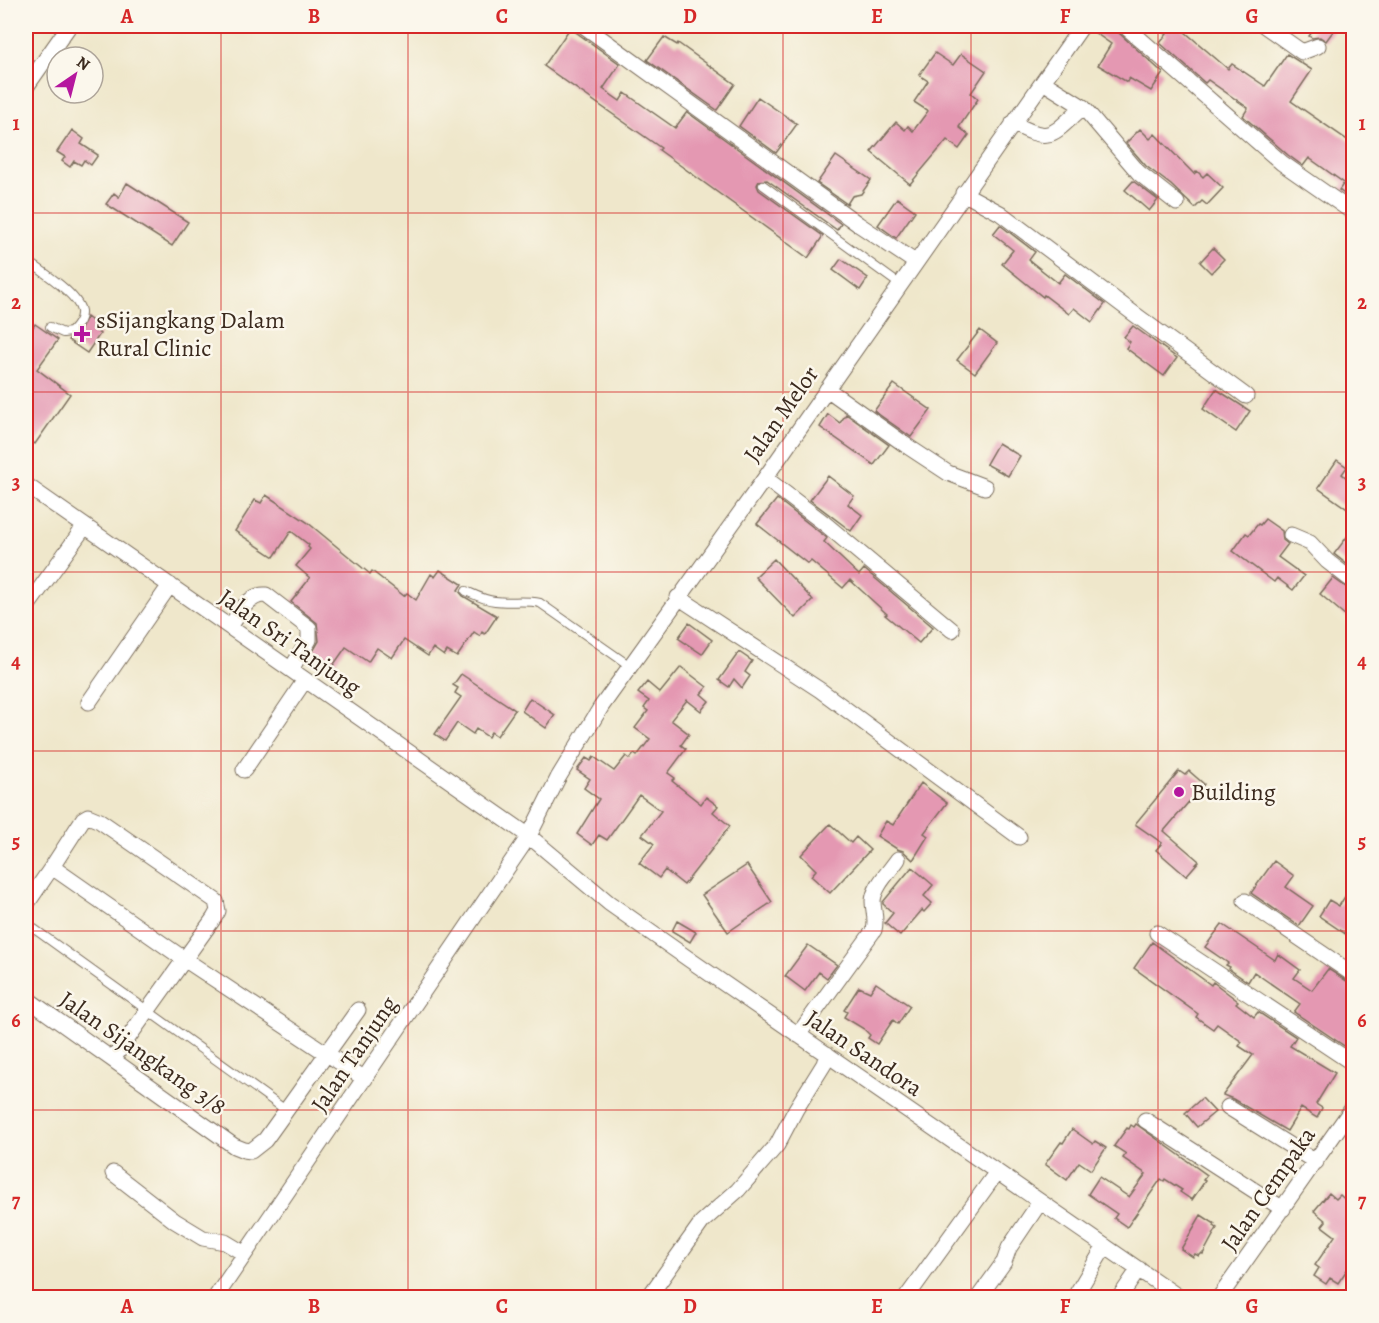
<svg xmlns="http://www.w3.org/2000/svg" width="1379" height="1323" font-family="Alegreya,serif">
	<rect width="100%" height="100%" fill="#fbf7ec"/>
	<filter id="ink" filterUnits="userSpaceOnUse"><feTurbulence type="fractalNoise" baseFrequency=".0167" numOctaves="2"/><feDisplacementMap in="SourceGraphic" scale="12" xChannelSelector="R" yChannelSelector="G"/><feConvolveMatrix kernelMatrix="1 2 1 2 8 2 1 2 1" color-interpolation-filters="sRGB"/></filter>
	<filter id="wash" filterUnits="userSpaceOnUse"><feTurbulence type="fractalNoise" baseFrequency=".008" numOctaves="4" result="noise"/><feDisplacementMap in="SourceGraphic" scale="24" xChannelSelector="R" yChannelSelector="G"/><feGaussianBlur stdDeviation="1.35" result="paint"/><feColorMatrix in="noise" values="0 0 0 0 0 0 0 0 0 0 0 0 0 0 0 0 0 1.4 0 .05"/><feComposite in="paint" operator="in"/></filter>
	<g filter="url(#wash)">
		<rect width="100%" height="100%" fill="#efe7cb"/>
		<g id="blocks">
			<!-- building -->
			<path fill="#e498b2" d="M1092,26h23l4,7 44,40 -12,18 -22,-13 -2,4 -29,-17 13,-21 -20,-14z
				M1154,26h24l50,43 4,-5 33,22 22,-32 25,16 -21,31 62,43v56l-14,-10 5,-7 -35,-25 -6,8 -15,-11 -45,-39 5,-8 -40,-28 -3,3 -45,-40 7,-9z
				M1316,26h21l-11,15 -6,-4 -8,1 -3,-2z
				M570,28l50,36 -17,25 17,12 5,-8 50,35 12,-16 154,112 -4,6 -70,-50 -8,1 -2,4 2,5 64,46 -15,22 -149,-108 2,-2 -117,-82z
				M664,37l13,8 1,-2 57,41 -18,26 -70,-50z
				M935,53l18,12 8,-11 25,17 -15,22 7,6 -19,28 10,8 -10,14 -12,-9 -37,44 -39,-32 25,-30 9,8 3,-4 5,5 15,-20 -14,-9 14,-21 -9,-6z
				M758,97l39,27 -21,29 -37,-27z
				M1140,129l10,10 5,-5 39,40 3,-3 6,6 4,-4 16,15 -16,17 -5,-4 -7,7 -24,-23 -25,-19 -20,-23z
				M72,130l12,9 -3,5 17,11 -7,10 -7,-5 -3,5 -7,-4 -4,6 -8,-6 3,-4 -8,-5z
				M836,156l35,24 -10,14 -9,2 -5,8 -30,-21z
				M1133,181l25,19 -9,11 -24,-21z
				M127,183l61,39 -16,24 -66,-42 8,-11 5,4z
				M897,198l18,13 -19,27 -18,-13z
				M1000,225l35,27 -6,8 29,23 7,-9 40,30 -13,18 -18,-14 -5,6 -25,-19 -1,2 -41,-33 11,-14 -20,-16z
				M1213,248l11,11 -13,14 -11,-11z
				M841,259l27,19 -8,12 -27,-20z
				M87,317l8,6 -3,5 8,6 -13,19 -19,-13 12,-9z
				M35,324l23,16 -21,29 33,25 -35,50 -9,-7v-92l4,-7 -3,-2z
				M1133,326l44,32 -13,18 -38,-28 4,-6 -6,-5z
				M980,330l17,13 -22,30 -18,-13z
				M894,384l37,26 -20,27 -37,-26z
				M1216,389l34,22 -14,21 -33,-23z
				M828,414l12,9 6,-9 43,31 -15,20 -54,-38z
				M998,443l22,13 -12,20 -22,-12z
				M1337,460l10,7 -5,7 11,9v30l-35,-25z
				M828,476l26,20 -6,8 14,11 -11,16 -41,-31z
				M266,495l41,27 63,52 2,-3 32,25 3,-3 9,7 15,-26 4,3 5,-7 22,14 -4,6 5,6 34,20 -12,18 -3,-2 -2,4 -6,-4 -17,25 -10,-6 -3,5 -11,-8 -5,8 -24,-16 -12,18 -15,-10 -9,14 -22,-15 -14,20 -20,-14 7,-12 -2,-18 -26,-21 19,-24 -14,-12 14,-17 -2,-2 1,-2 -18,-14 -17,26 -39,-26 20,-31 6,3z
				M777,499l50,39 -3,4 35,33 5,-6 69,58 -14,16 -34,-28 2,-1 -37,-34 -7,8 -32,-27 -3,3 -51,-40z
				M1265,519l17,12 1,9 5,4 -10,13 26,19 -11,14 -16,-12 -3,4 -41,-31 13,-18 3,2 9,-11 2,1z
				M1353,529v40l-19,-15z
				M774,559l39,41 -18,18 -40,-41z
				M1333,578l20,14v30l-33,-28z
				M689,623l23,17 -10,14 -24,-16z
				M739,652l13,9 -7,11 5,4 -8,12 -8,-9 -5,8 -10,-7z
				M681,667l26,20 -6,7 8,7 -8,10 -14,-11 -16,20 18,14 -8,11 5,4 -18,24 7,5 -3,3 29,23 5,-7 12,9 -5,6 17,14 -46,59 -19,-15 -6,8 -20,-15 15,-19 -12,-9 19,-24 -22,-16 -32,45 -8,-5 -7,10 -15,-11 22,-35 -15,-11 6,-9 -13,-9 9,-12 5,3 3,-4 20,14 12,-15 4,3 4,-5 3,2 13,-17 -15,-11 13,-17 -4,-3 5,-7 -11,-8 9,-11 13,11z
				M461,674l54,36 -18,26 -6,-4 -3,5 -12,-8 -3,5 -16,-11 -12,18 -10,-7 26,-37 -6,-4 3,-5 -5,-3z
				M530,698l25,17 -9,13 -24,-17z
				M1179,771l6,4 4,-4 15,13 -40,47 35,30 -13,15 -30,-26 6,-7 -27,-19z
				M921,783l26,20 -23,30 4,3 -15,24 -10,-9 -6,-2 -20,-13 9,-15 7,4z
				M830,824l21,19 5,-6 14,13 -40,43 -19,-17 5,-6 -15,-15z
				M1274,861l20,15 -8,11 27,19 -14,20 -48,-33z
				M747,865l25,37 -44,30 -26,-37z
				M912,867l21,18 -9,11 8,7 -8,9 -2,-2 -22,26 -15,-13 8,-10 -10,-9v-2z
				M1353,884v55l-34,-23 10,-16 10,6z
				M677,921l19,11 -6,10 -18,-11z
				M1222,924l53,36 3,-6 22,16 -6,8 18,12 16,-21 25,16v51l-7,11 -52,-35 6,-8 -46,-32 -6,10 -19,-13 1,-2 -4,-2 2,-2 -23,-16z
				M1152,942l59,43 2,-3 25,19 -2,2 18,14 4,-5 38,25 -6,9 45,27 -19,31 6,4 -5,10 -16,-10 -14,23 -54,-32 -10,-4 30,-40 -14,-9 3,-4 -25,-18 -4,5 -17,-12 2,-3 -64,-46z
				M808,945l29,20 -10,13 -8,-6 -14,19 -20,-15z
				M876,983l34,23 -12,18 -5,-4 -16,24 -9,-6 2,-3 -6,-6 -20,-12 3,-5 -3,-2 15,-23 11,5z
				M1202,1098l13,14 -18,15 -12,-14z
				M1136,1124l71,51 -4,5 2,1 -13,19 -12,-8 2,-2 -17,-11 -1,2 -3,-2 -34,48 -13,-9 3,-4 -29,-20 11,-17 30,20 17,-23 -23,-16 3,-4 -12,-8 13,-18 2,1 2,-4 3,2z
				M1072,1129l21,15 2,-3 11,7 -15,22 -12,-8 -12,18 -22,-16 16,-22 2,1z
				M1329,1193l7,6 4,-4 13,12v54l-15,22 -8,-5 -4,6 -12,-8 5,-8 -4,-3 20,-29 -13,-10 4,-5 -12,-10z
				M1201,1215l14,9 -1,2 3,2 -14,26 -1,-1 -3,3 -4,-2 -2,3 -12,-8z"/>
		</g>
	</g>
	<g filter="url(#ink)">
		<use href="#blocks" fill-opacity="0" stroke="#7a6c5b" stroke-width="1.5"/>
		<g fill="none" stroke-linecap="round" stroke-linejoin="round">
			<!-- service casing -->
			<g stroke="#7a6c5b" stroke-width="10">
				<path id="service" d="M763,185l136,99
					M26,260c13,9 52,34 55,51 1,8 -5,16 -10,21l-8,1 -13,-6
					M466,591c9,4 18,9 29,10 15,2 30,-1 45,2l90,63
					M26,923l261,188"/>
			</g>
			<!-- minor casing -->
			<g stroke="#7a6c5b" stroke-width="17">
				<path id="minor" d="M584,26l274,198 57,38
					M1125,26l157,137 72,50
					M1265,26l37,26 16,-6
					M1043,82l40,25 56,66 38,30
					M26,87l43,-61
					M1013,123c39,22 40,10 70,-16
					M963,193l37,20 133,100 113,83
					M827,389l80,57 41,27 37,14
					M765,478l59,45 128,107
					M26,485l503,351 80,67 81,57 490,338
					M1291,535l19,8 17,18 27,21
					M678,597l142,93 199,147
					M26,608l59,-82
					M230,627c9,-13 18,-33 36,-32l43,33v12l-18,29
					M89,702l81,-117
					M244,770l61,-90
					M52,867l132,92 181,120
					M1245,901l109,74
					M26,905l26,-38 31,-48 5,-3 12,5 116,80 2,10 -4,7 -101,141
					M1157,933l197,131
					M26,998l208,148 10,4 7,1 14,-11 93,-130
					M798,1035l76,-105c3,-11 -1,-19 -1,-29 1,-15 17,-30 25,-42
					M1228,1107l88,55
					M1145,1120l138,89
					M113,1173l62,48 28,17 22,4 20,12
					M215,1298l314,-462 29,-58 43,-71 164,-229 317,-452
					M648,1298l54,-76 36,-32 39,-45 19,-36 28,-45 3,-10
					M906,1298l91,-126
					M978,1298l26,-36 5,-14 31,-46
					M1074,1298l31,-52
					M1119,1298l20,-29
					M1219,1298l135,-192"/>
			</g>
			<!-- service -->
			<use href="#service" stroke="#fff" stroke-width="8"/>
			<!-- minor -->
			<use href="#minor" stroke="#fff" stroke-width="15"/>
		</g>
	</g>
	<!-- grid -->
	<path fill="none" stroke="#d62828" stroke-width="1.5" stroke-opacity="0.55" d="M221,26v1272M408,26v1272M596,26v1272M783,26v1272M971,26v1272M1158,26v1272M26,213h1328M26,392h1328M26,572h1328M26,751h1328M26,931h1328M26,1110h1328"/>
	<!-- markers -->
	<g fill="#b5179e" stroke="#fbf7ec" stroke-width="2">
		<path d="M79 325h6v6h6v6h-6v6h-6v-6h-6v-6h6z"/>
		<circle cx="1179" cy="792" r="6"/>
	</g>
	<g text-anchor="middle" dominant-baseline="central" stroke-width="5" stroke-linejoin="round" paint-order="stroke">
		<!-- poi labels -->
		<g font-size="24" fill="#3b2a1e" stroke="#fbf7ec" text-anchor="start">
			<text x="96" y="320">sSijangkang Dalam<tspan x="96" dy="28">Rural Clinic</tspan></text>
			<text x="1191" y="792">Building</text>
		</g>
		<!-- street labels -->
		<g font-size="24" fill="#3b2a1e" stroke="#fbf7ec">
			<text transform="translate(781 414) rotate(-55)">Jalan Melor</text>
			<text transform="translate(290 642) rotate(35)">Jalan Sri Tanjung</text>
			<text transform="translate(143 1053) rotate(35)">Jalan Sijangkang 3/8</text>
			<text transform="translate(864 1053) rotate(34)">Jalan Sandora</text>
			<text transform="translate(354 1054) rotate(-56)">Jalan Tanjung</text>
			<text transform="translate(1268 1189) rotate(-55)">Jalan Cempaka</text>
		</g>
	</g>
	<!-- margin -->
	<rect width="1379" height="1323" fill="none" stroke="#fbf7ec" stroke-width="66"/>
	<!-- north arrow -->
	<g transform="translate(75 75) rotate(35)"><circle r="28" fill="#fbf7ec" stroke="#aea59a" stroke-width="1.5"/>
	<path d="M0-4.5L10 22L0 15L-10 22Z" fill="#b5179e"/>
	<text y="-9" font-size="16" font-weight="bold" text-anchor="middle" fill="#3b2a1e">N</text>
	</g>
	<rect x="33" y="33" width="1313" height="1257" fill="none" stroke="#d62828" stroke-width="2"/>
	<g font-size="20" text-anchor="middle" font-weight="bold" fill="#d62828">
		<text x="127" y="23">A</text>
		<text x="314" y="23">B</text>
		<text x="502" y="23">C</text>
		<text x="690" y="23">D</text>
		<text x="877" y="23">E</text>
		<text x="1065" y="23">F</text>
		<text x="1252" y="23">G</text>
		<text x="16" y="130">1</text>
		<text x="1362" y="130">1</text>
		<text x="16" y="309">2</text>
		<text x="1362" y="309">2</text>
		<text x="16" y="489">3</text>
		<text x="1362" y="489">3</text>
		<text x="16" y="668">4</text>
		<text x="1362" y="668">4</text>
		<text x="16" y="848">5</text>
		<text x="1362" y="848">5</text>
		<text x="16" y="1027">6</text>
		<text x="1362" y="1027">6</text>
		<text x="16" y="1207">7</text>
		<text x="1362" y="1207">7</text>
		<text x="127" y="1313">A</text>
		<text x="314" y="1313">B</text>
		<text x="502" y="1313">C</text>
		<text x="690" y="1313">D</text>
		<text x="877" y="1313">E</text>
		<text x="1065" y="1313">F</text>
		<text x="1252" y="1313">G</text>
	</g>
</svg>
